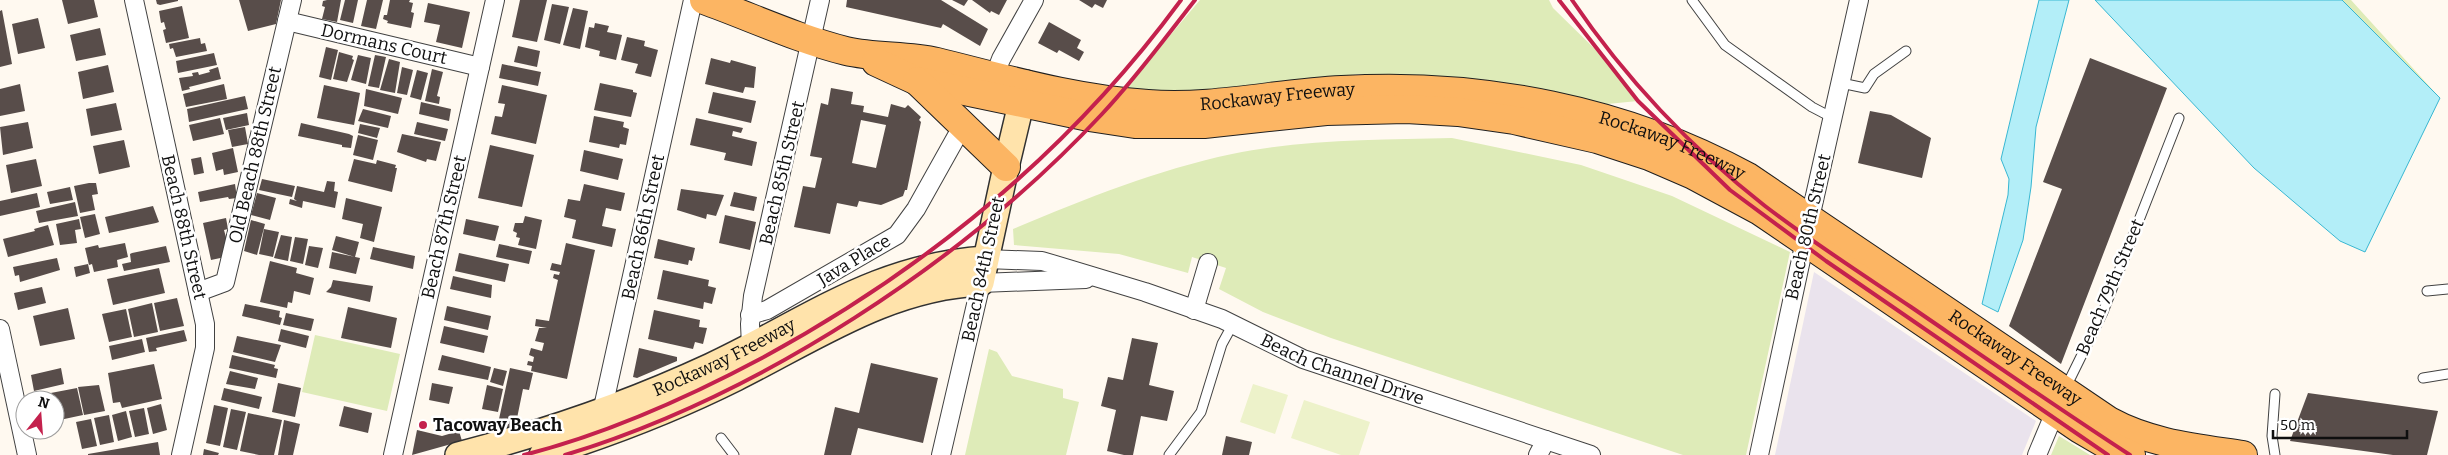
<svg xmlns="http://www.w3.org/2000/svg" width="2448" height="455" font-family="Bitter,serif">
	<rect width="100%" height="100%" fill="#fff9f0"/>
	<!-- industrial -->
	<path fill="#eae3ed" d="M1814,272l222,149 -14,34h-247z"/>
	<!-- green -->
	<path fill="#deebb8" d="M1200,0h349l4,8 45,44 40,49 -41,4 -171,-29 -66,-2 -114,14 -94,6 -29,-3z
		M2328,0h23l89,98 -53,-53z
		M1452,138l129,27 91,31 118,56 -44,203h-63l-352,-117 -68,-26 -44,-23 7,-21 -34,-11 -4,16 -69,-19 -105,-9 -1,-16c72,-30 143,-59 219,-75 72,-15 147,-14 220,-16z
		M315,335l85,19 -13,57 -85,-19z
		M989,349l8,3 15,24 51,13v9l16,4 -13,53h-101z
		M2059,436l31,19h-39z"/>
	<!-- pitch -->
	<path fill="#edf2ca" d="M1253,384l35,11 -13,39 -35,-12z
		M1304,400l66,22 -11,33h-18l-50,-17z"/>
	<!-- water -->
	<path fill="#b3eef8" stroke="#38b7d2" d="M2039,0h30l-33,127 -5,60 -8,53 -25,72 -16,-8 26,-109 1,-16 -8,-20z
		M2095,0h247l98,98 -75,154 -25,-11 -86,-73z"/>
	<!-- building -->
	<path fill="#584d4a" fill-rule="evenodd" d="M62,0h32l4,17 -30,7z
		M156,0h22v1l-18,4 -3,-1z
		M239,0h42l-5,24 -28,7z
		M327,0h14l-4,22 -15,-3 3,-12 -3,-1 1,-5z
		M345,0h13l-5,23 -13,-3z
		M367,0h16l-7,29 -15,-3z
		M390,0h20l-1,2 4,1 -2,9 3,1 -3,15 -24,-5 1,-2 -5,-2 1,-4h3z
		M520,0h27l-10,42 -25,-5z
		M847,0h94l47,29 -8,17 -37,-22 -2,4 -95,-21z
		M952,0h16l-4,6z
		M972,0h35l-8,15 -8,-4 -1,2z
		M1079,0h28l-4,8 -8,-4 -3,4z
		M428,3l42,9 -8,36 -26,-6 4,-17 -16,-3z
		M552,4l17,3 -9,37 -16,-4z
		M182,6l7,32 -23,5 -3,-13 3,-1 -1,-3 -1,-4 -3,1 -2,-12z
		M573,8l15,3 -8,38 -17,-4z
		M2,10l10,54 -12,3v-56z
		M38,18l7,30 -27,6 -6,-30z
		M1049,22l32,18 -4,8 7,4 -5,9 -20,-11 -2,3 -19,-10z
		M595,23l14,3 -2,6 15,3 -6,25 -17,-4 1,-5 -15,-4 4,-20 5,1z
		M100,28l6,27 -30,6 -6,-26z
		M627,37l18,4 -1,5 14,4 -7,27 -16,-4 3,-9 -17,-4z
		M200,38l1,6 4,-1 2,8 -31,6 -3,-9 -3,1 -1,-5z
		M518,46l22,5 -3,16 -23,-5z
		M326,47l12,3 -7,30 -12,-3z
		M339,52l14,4 -1,3 2,1 -7,22 -14,-3z
		M214,53l3,12 -39,8 -2,-12z
		M358,55l13,3 -5,26 -15,-4z
		M375,55l11,2 -7,31 -11,-2z
		M711,58l19,5 1,-3 25,7 -2,21 -9,-1 -2,6 -38,-9z
		M2090,58l77,30 -106,276 -52,-38 53,-137 -19,-7z
		M389,59l11,3 -5,31 -15,-3z
		M502,64l39,8 -3,14 -39,-8z
		M108,65l6,27 -31,7 -5,-27z
		M218,67l3,12 -32,8 1,2 -8,2 -3,-13 14,-2 -1,-3 6,-1 1,3 11,-3 -1,-2z
		M402,67l11,3 -6,25 -10,-2z
		M432,69l11,3 -6,24 3,1 -1,7 -14,-3z
		M417,70l11,3 -7,27 -11,-3z
		M600,83l33,7v2l4,1 -6,24 -37,-7z
		M20,84l5,27 -25,5v-27z
		M224,84l3,15 -41,8 -3,-13z
		M324,85l36,8 -6,32 -37,-7z
		M502,85l45,10 -11,49 -45,-10 4,-18 7,1 3,-13 -7,-1z
		M831,88l22,4 -2,12 13,2 -1,6 25,5 3,-13 14,4 3,-3 13,12 -2,3 2,2 -14,68h-2l-2,6 -22,9 -22,-4 -2,6 -20,-4 -7,31 -36,-7 9,-41 12,2 7,-30 -12,-2 11,-53 7,2zM861,120l25,5 -10,43 -24,-5z
		M366,89l36,9 -4,16 -34,-8z
		M713,92l43,9 -5,22 -43,-10z
		M245,96l3,13 -59,13 -2,-13z
		M421,102l30,7 -2,12 -30,-7z
		M116,103l6,27 -31,6 -5,-27z
		M363,109l28,7 -3,12 -30,-7z
		M1870,111l21,4 40,23 -9,40 -64,-15z
		M247,113l2,12 -23,5 -3,-12z
		M594,116l30,6 -1,5 6,2 -3,16 -6,-1 -1,4 -30,-6z
		M220,118l4,16 -31,7 -4,-16z
		M696,118l47,10 -2,5 -8,-2 -1,5 25,6 -5,24 -28,-6 2,-7 -36,-8z
		M28,122l5,26 -30,7 -3,-28z
		M417,122l31,7 -3,12 -31,-7z
		M301,123l48,11 4,2 -2,12 -9,-1v-2l-44,-9z
		M360,124l20,4 -3,10 -19,-5z
		M245,127l3,17 -16,3 -4,-17z
		M402,134l39,8 -5,19 -9,-2 -1,3 -29,-10z
		M358,135l20,5 -5,20 -20,-5z
		M124,140l6,27 -31,7 -6,-28z
		M490,145l44,10 -12,52 -44,-9z
		M233,148l5,24 -14,3 -1,-6 -7,2 -4,-18z
		M584,150l39,9 -5,21 -38,-9z
		M201,157l3,16 -10,2 -3,-16z
		M36,159l6,27 -31,7 -5,-28z
		M354,159l22,5 1,-4 19,5 -1,3h2l-5,24 -44,-11z
		M262,179l33,7 -3,11 -33,-7z
		M327,181l8,1 -1,9 4,1 -3,16 -32,-7 -1,7 -13,-4 1,-5 7,2 -3,-2 3,-13 27,6z
		M89,183h7l2,11 -6,1 3,15 -15,3 -6,-27z
		M235,184l2,14 -8,1 -1,-2 -28,5 -2,-10z
		M584,184l41,9 -4,18 -15,-3 -4,18 14,3 -4,18 -40,-9 4,-18 -12,-3 4,-18 12,2z
		M70,187l3,13 -23,4 -3,-12z
		M681,189l43,6 -8,21 -9,-2 -1,5 -29,-9z
		M734,192l23,5 -3,14 -24,-5z
		M37,193l3,14 -40,9v-15z
		M257,193l19,5 -6,22 -19,-5z
		M346,198l36,9 -8,35 -14,-4 3,-14 -21,-5z
		M75,202l3,14 -39,7 -3,-12z
		M153,206l6,16 -3,1 -47,10 -4,-16z
		M95,214l5,20 -15,4 -5,-21z
		M725,215l31,7 -6,28 -31,-7z
		M525,216l17,4 -6,29 -18,-4 2,-7 -4,-1 1,-4 -4,-2 2,-8h8z
		M226,218l2,11 -4,1 3,11 -2,16 -14,3 -8,-37z
		M79,219l2,10 -6,1 2,13 -17,2 -4,-21z
		M466,219l33,7 -4,15 -32,-7z
		M251,220l14,4 -8,31 -13,-4z
		M48,225l6,20 -46,12 -5,-18 32,-8 -1,-2z
		M264,229l15,3 -6,25 -14,-3z
		M281,235l11,2 -4,24 -14,-3z
		M336,236l23,6 -4,15 -23,-7z
		M295,237l13,2 -5,25 -13,-3z
		M658,239l37,9 -3,13 -3,-1 -1,5 -34,-7z
		M125,243l3,14 -11,3 1,7 -24,5 -2,-8 -3,1 -4,-17 13,-3 1,3z
		M566,243l29,7 -28,129 -36,-8 1,-5 -5,-1 1,-4 5,1 1,-5 -5,-2 2,-7 11,3 2,-8 -9,-2 4,-13h8l-12,-2 1,-7 13,2 9,-41 -5,-2 1,-4 5,1 1,-3 -10,-2 2,-7 9,2z
		M499,244l33,7 -3,13 -33,-7z
		M166,246l4,16 -46,9 -2,-7 9,-2 -1,-8 2,-1z
		M309,246l14,2 -5,20 -13,-3z
		M373,247l42,9 -2,13 -43,-10z
		M332,252l28,6 -4,16 -27,-6z
		M459,253l50,11 -4,18 -50,-11z
		M57,258l3,12 -40,12 -1,-7 -4,1 -2,-9z
		M270,261l27,7 -1,5 18,5 -4,17 -16,-4 -2,12 -4,-1 -1,6 -27,-6z
		M88,264l2,9 -14,4 -2,-10z
		M159,268l6,25 -52,12 -6,-26z
		M663,270l46,10 -1,6 8,2 -4,16 -8,-2 -1,7 -46,-10z
		M453,276l39,9 -1,13 -41,-9z
		M333,280l40,6 -3,16 -44,-10 5,-5z
		M42,287l4,16 -28,7 -4,-17z
		M177,298l7,28 -24,5 -6,-28z
		M152,303l6,29 -24,5 -6,-28z
		M245,304l35,7 -1,6 3,1 -2,7 -38,-9z
		M447,306l44,10 -3,14 -44,-10z
		M348,307l49,11 -6,30 -50,-10z
		M68,308l7,31 -35,7 -7,-30z
		M126,309l6,28 -23,5 -7,-28z
		M654,310l46,10 -1,7 8,1 -4,16 -8,-2 -2,7 -45,-10z
		M286,313l28,6 -3,12 -28,-6z
		M444,326l44,10 -4,17 -44,-10z
		M281,329l28,7 -3,12 -28,-7z
		M184,330l3,11 -31,7 1,3 -8,1 -3,-14z
		M237,336l44,9 -6,17 -42,-10z
		M1132,338l26,5 -9,42 25,6 -7,30 -26,-5 -8,39h-9l-17,-4 9,-41 -15,-4 7,-29 15,3z
		M142,339l3,13 -33,8 -3,-14z
		M639,348l38,9v4l-40,17 -4,-1z
		M232,355l43,10 -1,3 4,1 -2,9 -47,-10z
		M442,355l49,12 -3,13 -50,-10z
		M871,363l67,15 -15,65 -65,-15 -7,27h-27l11,-48 24,6z
		M154,364l8,35 -40,9 -2,-6 -7,1 -5,-30z
		M61,368l3,16 -30,7 -3,-16z
		M494,368l13,3 -4,15 -13,-4z
		M510,368l23,5 -4,17 -6,-1 -8,39 -19,5z
		M230,371l28,7 -3,11 -29,-5z
		M278,383l23,5 -6,29 -23,-5z
		M432,383l21,4 -4,17 -20,-4z
		M99,385l6,26 -21,4 -6,-28z
		M487,385l16,4 -5,23 -16,-3z
		M77,388l6,27 -28,6v-21h-19l-1,-4z
		M224,388l38,9 -3,12 -38,-9z
		M2308,393l130,18 -11,44h-34l-103,-14z
		M161,404l6,26 -14,4 -6,-26z
		M214,405l14,3 -8,38 -14,-3z
		M344,406l28,7 -4,20 -29,-7z
		M144,408l5,26 -14,3 -6,-26z
		M231,409l15,3 -9,38 -14,-3z
		M126,411l6,26 -14,4 -6,-26z
		M248,413l34,7 -8,35h-15l-19,-4z
		M109,415l5,27 -14,3 -6,-27z
		M91,419l6,27 -15,3 -6,-27z
		M284,420l16,4 -7,31h-15z
		M417,430l25,6 17,-5 3,10 -50,14z
		M1226,436l26,6 -3,13h-27z
		M158,442l2,13h-72v-1z
		M204,449l15,4 -1,2h-15z"/>
	<g fill="none" stroke-linecap="round" stroke-linejoin="round">
		<!-- lane casing -->
		<g stroke="#424242" stroke-width="11">
			<path id="lane" d="M1692,0l33,45 87,62 21,11
				M1841,83l24,5 9,-14 32,-23
				M2427,291l21,-2
				M2423,378l25,-4
				M2066,387l37,-75 76,-194
				M721,438l13,17
				M1169,455l32,-43 21,-68 11,-20
				M2275,455l-3,-19 3,-42"/>
		</g>
		<!-- street casing -->
		<g stroke="#424242" stroke-width="20">
			<g id="street">
				<path d="M134,0l71,324v24l-24,107"/>
				<path d="M287,21l193,46"/>
				<path d="M991,85l10,-26 33,-59"/>
				<path d="M1810,218l49,-218"/>
				<path id="s1" d="M986,259l56,2 103,31 77,27 81,40 288,96"/>
				<path d="M198,292l27,-10 67,-282"/>
				<path d="M1194,310l14,-47"/>
				<path d="M750,315l17,-5 130,-75 19,-26 47,-84"/>
				<path d="M0,329l27,126"/>
				<path d="M751,346l-1,-22 3,-28 67,-296"/>
				<path d="M602,412l91,-412"/>
				<path d="M393,455l102,-455"/>
				<path d="M941,455l40,-172 105,-4"/>
				<path d="M1538,455l8,-15"/>
				<path d="M1759,455l46,-214"/>
				<path d="M2037,455l18,-43"/>
			</g>
		</g>
		<!-- secondary casing -->
		<g stroke="#313131" stroke-width="28">
			<g id="secondary">
				<path id="s2" d="M458,455c87,-22 171,-51 253,-89 96,-45 164,-100 275,-107"/>
				<path d="M542,455c67,-21 132,-46 194,-77 80,-40 153,-91 245,-95l25,-116 20,-84"/>
			</g>
		</g>
		<!-- primary casing -->
		<g stroke="#202020" stroke-width="30">
			<g id="primary">
				<path id="s3" d="M704,0c47,17 94,39 142,51 30,7 61,4 91,11 69,17 140,38 211,42 65,5 129,-11 194,-14 140,-8 283,20 406,87l361,244c42,23 88,27 134,34"/>
				<path d="M876,62l41,19 172,36 46,7h69l122,-13 80,-2 52,3 56,8 83,19 52,17 44,19 67,36 320,218 24,14 27,12"/>
				<path d="M917,81l89,86"/>
			</g>
		</g>
		<!-- lane -->
		<use href="#lane" stroke="#fff" stroke-width="9"/>
		<!-- street -->
		<use href="#street" stroke="#fff" stroke-width="18"/>
		<!-- secondary -->
		<use href="#secondary" stroke="#ffe3ab" stroke-width="25"/>
		<!-- primary -->
		<use href="#primary" stroke="#fcb563" stroke-width="28"/>
		<!-- rail -->
		<path stroke="#c4214d" stroke-width="4" d="M1559,0l79,101 92,89 96,71 282,194
			M1572,0c52,77 120,149 193,206 47,36 97,68 146,101 73,50 145,100 219,148
			M524,455c83,-21 163,-57 238,-97 164,-89 308,-207 419,-358
			M565,455c194,-59 399,-193 537,-341 34,-36 63,-76 93,-114"/>
	</g>
	<!-- markers -->
	<circle fill="#c4214d" stroke="#fff" stroke-width="2" cx="423" cy="425" r="5"/>
	<g text-anchor="middle" dominant-baseline="central" stroke-width="5" stroke-linejoin="round" paint-order="stroke">
		<!-- street labels -->
		<g font-size="18" fill="#0f0f0f" stroke="#fff">
			<text transform="translate(384 44) rotate(13)">Dormans Court</text>
			<text stroke="none"><textPath href="#s3" startOffset="588">Rockaway Freeway</textPath></text>
			<text stroke="none"><textPath href="#s3" startOffset="991">Rockaway Freeway</textPath></text>
			<text transform="translate(255 155) rotate(-77)">Old Beach 88th Street</text>
			<text transform="translate(782 173) rotate(-77)">Beach 85th Street</text>
			<text transform="translate(184 227) rotate(77)">Beach 88th Street</text>
			<text transform="translate(444 227) rotate(-77)">Beach 87th Street</text>
			<text transform="translate(643 227) rotate(-78)">Beach 86th Street</text>
			<text transform="translate(1808 227) rotate(-77)">Beach 80th Street</text>
			<text transform="translate(854 260) rotate(-31)">Java Place</text>
			<text transform="translate(983 269) rotate(-78)">Beach 84th Street</text>
			<text transform="translate(2110 287) rotate(-67)">Beach 79th Street</text>
			<text stroke="none"><textPath href="#s2" startOffset="284">Rockaway Freeway</textPath></text>
			<text stroke="none"><textPath href="#s3" startOffset="1396">Rockaway Freeway</textPath></text>
			<text stroke="none"><textPath href="#s1" startOffset="376">Beach Channel Drive</textPath></text>
		</g>
		<!-- poi labels -->
		<g font-size="18" font-weight="bold" fill="#0f0f0f" stroke="#fff" text-anchor="start">
			<text x="433" y="425">Tacoway Beach</text>
		</g>
	</g>
	<!-- north arrow -->
	<g transform="translate(40 415) rotate(17)"><circle r="24" fill="#ffffff" stroke="#9f9f9f"/>
	<path d="M0-4L9 19L0 12L-9 19Z" fill="#c4214d"/>
	<text y="-8" font-size="14" font-weight="bold" text-anchor="middle" fill="#0f0f0f">N</text>
	</g>
	<!-- scale -->
	<path d="M2273 430v8h134v-8" fill="none" stroke="#0f0f0f" stroke-width="2.5"/>
	<text x="2280" y="430" font-size="15" fill="#0f0f0f" stroke="#ffffff" stroke-width="4" paint-order="stroke">50 m</text>
</svg>
